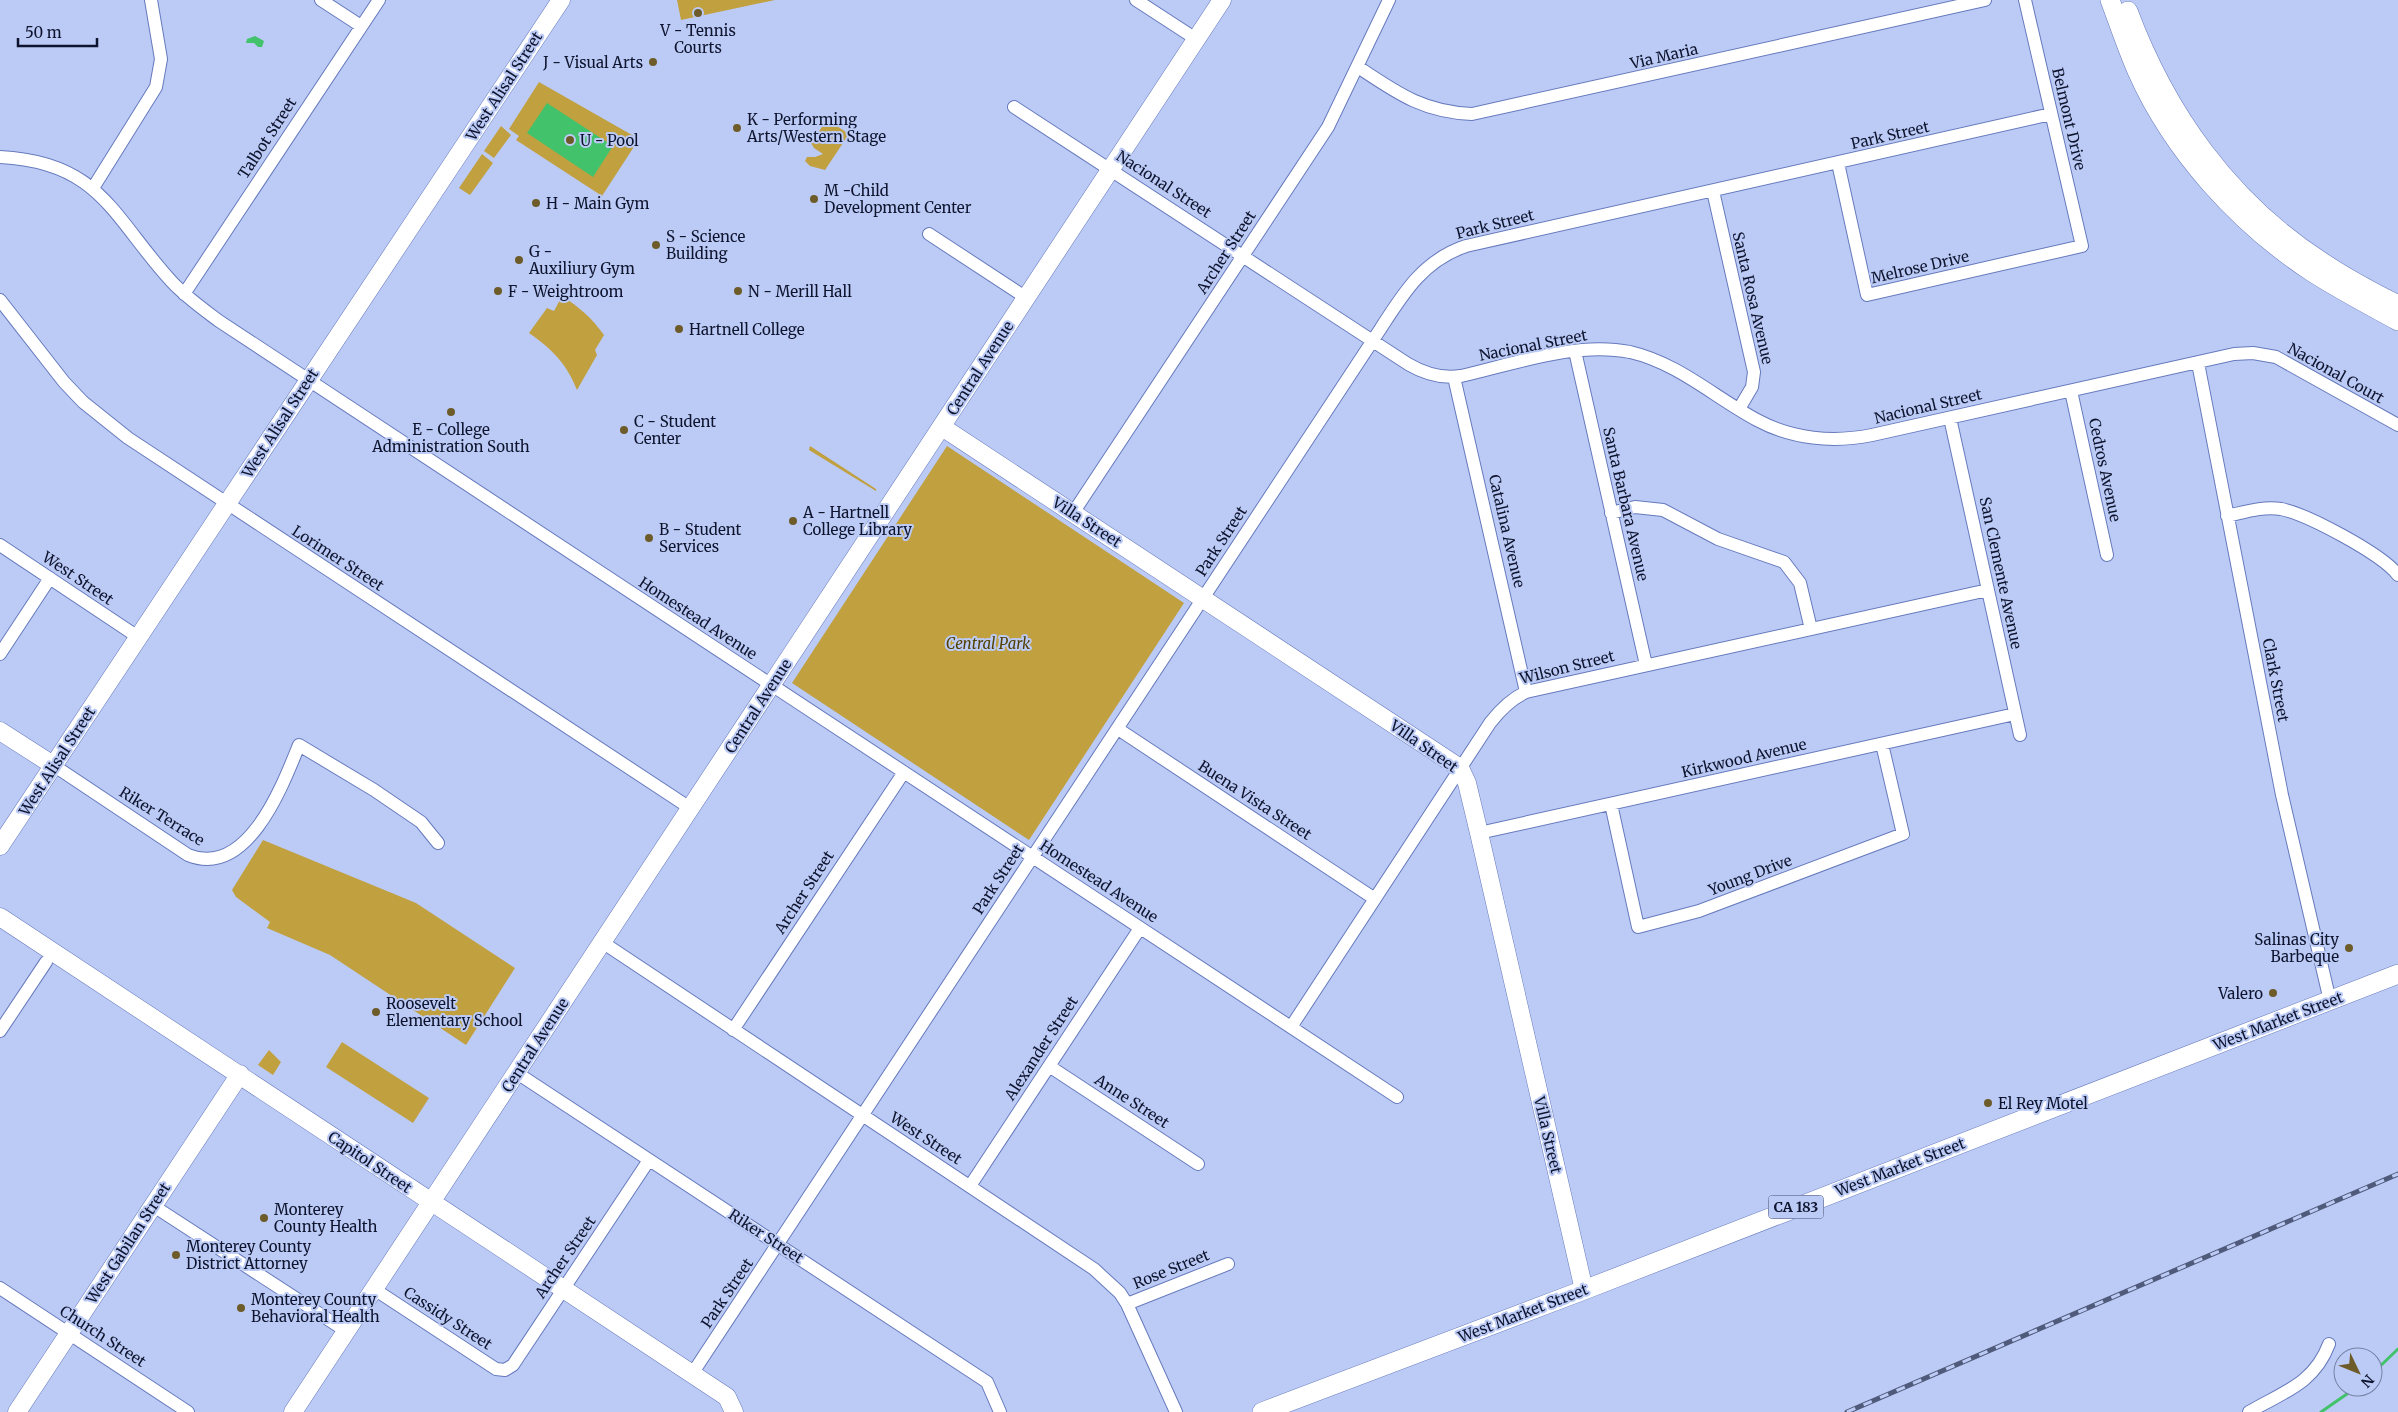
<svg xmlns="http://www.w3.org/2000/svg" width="2398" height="1412" font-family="Merriweather,serif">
	<rect width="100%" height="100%" fill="#bccbf6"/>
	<!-- green -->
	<path fill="#c1a040" d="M677,0h98l-94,20z
		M539,82l100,57 -37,57 -86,-56 3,-4 -10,-7z
		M829,121l20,13 -24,36 -15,-4 -5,-5 2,-4h8l8,-3 -9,-6 -3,-5 13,-19z
		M501,126l10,9 -17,23 -10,-7z
		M482,154l11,9 -23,32 -11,-7z
		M562,296c17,11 30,22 42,39l-9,15 2,5 -20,35c-10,-26 -25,-41 -48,-57l18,-25 7,3z
		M810,446l66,43v2l-67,-41z
		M947,446l237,157 -155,237 -237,-157z
		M263,840l153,63 99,65 -49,77 -136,-90 -63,-27 3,-6 -34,-25 -4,-7z
		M342,1042l87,56 -16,25 -87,-56z
		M269,1050l12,12 -8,13 -15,-10z"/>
	<!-- water -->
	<path fill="#42c26a" d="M255,36l9,5 -2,6h-4l-4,-4h-8l1,-4z
		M547,103l66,43 -20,31 -66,-44z"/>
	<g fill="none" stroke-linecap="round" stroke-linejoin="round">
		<!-- stream -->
		<path stroke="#42c26a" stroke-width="3" d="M2373,1373l25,-24
			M2321,1412l36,-25"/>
		<!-- street casing -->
		<g stroke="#667abc" stroke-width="14">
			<path id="street" d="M321,0l40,26
				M1136,0l60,39
				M1358,67c39,26 65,45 114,47l513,-114
				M1014,107l394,257c17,10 34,15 53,12 53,-12 115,-35 169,-24 48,11 84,45 127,68 35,19 76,23 115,15l362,-81 19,-1 23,4 122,68
				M0,157c101,5 113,61 172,125 14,15 31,27 47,39l1178,776
				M1838,163l29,132 215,-49 -57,-246
				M93,188l63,-101 5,-28 -10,-59
				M1713,191l41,181 -2,15 -13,22
				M929,234l96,63
				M184,294l195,-294
				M0,300l64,82 19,20 45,36 562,370
				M1575,351l71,314
				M2198,363l84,432 48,206
				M1454,377l72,315
				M2071,391l36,164
				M1950,418l70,317
				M1073,513l255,-386 61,-127
				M1611,513l24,-6 28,3 55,29 66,23 16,21 11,46
				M2227,516c18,-4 36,-10 54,-7 26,5 101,45 117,66
				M0,545l138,92
				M0,654l50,-76
				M1118,729l257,170
				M53,765l135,90c59,24 94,-68 111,-110l75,45 47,32 17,21
				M1611,804l27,123 61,-16 204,-77 -21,-90
				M1479,833l536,-119
				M602,942l492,327 26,24 7,11 49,108
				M1291,1027l199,-304c10,-13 21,-24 36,-31l462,-102
				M733,1030l171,-258
				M0,1031l46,-69
				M1049,1066l149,98
				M517,1073l470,309 13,30
				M970,1186l170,-258
				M152,1205l194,126
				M0,1288l188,124
				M374,1289l122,80 9,1 8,-5 136,-205
				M1127,1304l101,-40
				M692,1374l689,-1046c23,-36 43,-68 85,-82l585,-132
				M2249,1412c34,-20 65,-28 80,-68"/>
		</g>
		<!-- secondary casing -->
		<g stroke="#667abc" stroke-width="19">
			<path id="secondary" d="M942,427l518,341 7,15 12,50 105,457
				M0,731l53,34
				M0,846l561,-846
				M0,917l727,480 7,15
				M17,1412l223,-338
				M293,1412l929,-1412"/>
		</g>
		<!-- primary casing -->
		<g stroke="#667abc" stroke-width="20">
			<path id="primary" d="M2110,0c9,24 17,48 27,71 36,81 102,153 175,201 28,18 57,33 86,49
				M2128,11c38,102 101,191 194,251 24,16 50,30 76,43
				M1262,1412l322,-122 814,-316"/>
		</g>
		<!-- street -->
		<use href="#street" stroke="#fff" stroke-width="12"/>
		<!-- secondary -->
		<use href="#secondary" stroke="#fff" stroke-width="18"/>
		<!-- primary -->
		<use href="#primary" stroke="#fff" stroke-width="19"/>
		<!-- rail casing -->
		<g stroke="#505a7a" stroke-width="5">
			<path id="rail" d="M1847,1412l551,-238"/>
		</g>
		<!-- rail -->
		<use href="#rail" stroke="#bccbf6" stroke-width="3" stroke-dasharray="9" stroke-linecap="butt"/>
	</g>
	<!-- markers -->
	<g fill="#6d5b29" stroke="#bccbf6" stroke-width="2">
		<circle cx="698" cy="13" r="5"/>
		<circle cx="653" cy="62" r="5"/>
		<circle cx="737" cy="128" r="5"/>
		<circle cx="570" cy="140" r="5"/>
		<circle cx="814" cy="199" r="5"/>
		<circle cx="536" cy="203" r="5"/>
		<circle cx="656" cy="245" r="5"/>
		<circle cx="519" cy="260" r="5"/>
		<circle cx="498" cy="291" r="5"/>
		<circle cx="738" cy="291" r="5"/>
		<circle cx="679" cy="329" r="5"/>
		<circle cx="451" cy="412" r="5"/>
		<circle cx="624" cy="430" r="5"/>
		<circle cx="793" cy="521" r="5"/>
		<circle cx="649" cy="538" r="5"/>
		<circle cx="2349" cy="948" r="5"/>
		<circle cx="2273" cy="993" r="5"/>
		<circle cx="376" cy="1012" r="5"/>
		<circle cx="1988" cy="1103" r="5"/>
		<circle cx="264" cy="1218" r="5"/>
		<circle cx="176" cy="1255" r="5"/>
		<circle cx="241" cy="1308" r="5"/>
	</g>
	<g text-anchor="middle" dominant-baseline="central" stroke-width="4" stroke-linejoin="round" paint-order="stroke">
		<!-- shield labels -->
		<rect fill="#bccbf6" stroke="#424b6a" stroke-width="1" x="1768.5" y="1195.5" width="55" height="23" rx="4"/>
		<g font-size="14" font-weight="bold" fill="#0e142e">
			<text x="1796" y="1207">CA 183</text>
		</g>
		<!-- poi labels -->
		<g font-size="15" fill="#0e142e" stroke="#bccbf6" text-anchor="start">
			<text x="698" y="30" text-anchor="middle">V - Tennis<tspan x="698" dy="17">Courts</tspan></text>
			<text x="643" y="62" text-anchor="end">J - Visual Arts</text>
			<text x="747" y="119">K - Performing<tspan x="747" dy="17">Arts/Western Stage</tspan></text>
			<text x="580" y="140">U - Pool</text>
			<text x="824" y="190">M -Child<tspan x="824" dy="17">Development Center</tspan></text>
			<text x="546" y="203">H - Main Gym</text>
			<text x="666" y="236">S - Science<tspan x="666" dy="17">Building</tspan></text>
			<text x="529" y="251">G -<tspan x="529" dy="17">Auxiliury Gym</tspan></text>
			<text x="508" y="291">F - Weightroom</text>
			<text x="748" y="291">N - Merill Hall</text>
			<text x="689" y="329">Hartnell College</text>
			<text x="634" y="421">C - Student<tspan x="634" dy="17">Center</tspan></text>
			<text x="451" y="429" text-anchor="middle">E - College<tspan x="451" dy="17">Administration South</tspan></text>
			<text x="803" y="512">A - Hartnell<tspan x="803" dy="17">College Library</tspan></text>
			<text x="659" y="529">B - Student<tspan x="659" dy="17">Services</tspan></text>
			<text x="2339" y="939" text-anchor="end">Salinas City<tspan x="2339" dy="17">Barbeque</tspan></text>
			<text x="2263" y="993" text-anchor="end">Valero</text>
			<text x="386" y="1003">Roosevelt<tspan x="386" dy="17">Elementary School</tspan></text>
			<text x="1998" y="1103">El Rey Motel</text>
			<text x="274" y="1209">Monterey<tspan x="274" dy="17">County Health</tspan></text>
			<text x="186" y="1246">Monterey County<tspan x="186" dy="17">District Attorney</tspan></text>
			<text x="251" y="1299">Monterey County<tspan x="251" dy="17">Behavioral Health</tspan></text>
		</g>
		<!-- street labels -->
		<g font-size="15" fill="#0e142e" stroke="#bccbf6">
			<text transform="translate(1664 56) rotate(-13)">Via Maria</text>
			<text transform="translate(504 86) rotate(-57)">West Alisal Street</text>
			<text transform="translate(2069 119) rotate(77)">Belmont Drive</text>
			<text transform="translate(1890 135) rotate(-13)">Park Street</text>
			<text transform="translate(267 138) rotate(-57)">Talbot Street</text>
			<text transform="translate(1164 184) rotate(33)">Nacional Street</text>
			<text transform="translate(1495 224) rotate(-14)">Park Street</text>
			<text transform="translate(1226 252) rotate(-57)">Archer Street</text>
			<text transform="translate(1920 267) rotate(-13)">Melrose Drive</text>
			<text transform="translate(1753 298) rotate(77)">Santa Rosa Avenue</text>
			<text transform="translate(1533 345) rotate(-11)">Nacional Street</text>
			<text transform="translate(980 368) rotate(-57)">Central Avenue</text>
			<text transform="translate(2336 373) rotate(29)">Nacional Court</text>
			<text transform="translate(1928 406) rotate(-13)">Nacional Street</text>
			<text transform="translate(280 423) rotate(-57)">West Alisal Street</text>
			<text transform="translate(2105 470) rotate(78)">Cedros Avenue</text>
			<text transform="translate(1626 504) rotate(77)">Santa Barbara Avenue</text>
			<text transform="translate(1087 522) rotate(33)">Villa Street</text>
			<text transform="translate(1507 531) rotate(77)">Catalina Avenue</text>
			<text transform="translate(1221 541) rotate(-57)">Park Street</text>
			<text transform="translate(338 558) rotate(33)">Lorimer Street</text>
			<text transform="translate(2001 573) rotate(78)">San Clemente Avenue</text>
			<text transform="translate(78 578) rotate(34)">West Street</text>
			<text transform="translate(698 618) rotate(33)">Homestead Avenue</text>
			<text transform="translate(1567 667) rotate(-14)">Wilson Street</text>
			<text transform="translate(2276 680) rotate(79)">Clark Street</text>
			<text transform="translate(758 706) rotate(-57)">Central Avenue</text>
			<text transform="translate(1424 746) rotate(35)">Villa Street</text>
			<text transform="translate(1744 758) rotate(-13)">Kirkwood Avenue</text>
			<text transform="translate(57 761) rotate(-57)">West Alisal Street</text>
			<text transform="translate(1255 800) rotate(33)">Buena Vista Street</text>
			<text transform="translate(162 816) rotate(32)">Riker Terrace</text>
			<text transform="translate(1750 875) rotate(-21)">Young Drive</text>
			<text transform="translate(998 879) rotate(-57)">Park Street</text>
			<text transform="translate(1099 881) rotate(33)">Homestead Avenue</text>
			<text transform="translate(804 892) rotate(-57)">Archer Street</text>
			<text transform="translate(2278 1021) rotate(-21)">West Market Street</text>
			<text transform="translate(535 1045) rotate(-57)">Central Avenue</text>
			<text transform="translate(1041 1048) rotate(-57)">Alexander Street</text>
			<text transform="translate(1132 1101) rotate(33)">Anne Street</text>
			<text transform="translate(1548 1135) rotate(77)">Villa Street</text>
			<text transform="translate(926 1138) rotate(33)">West Street</text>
			<text transform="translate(370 1162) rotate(34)">Capitol Street</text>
			<text transform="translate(1900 1167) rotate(-21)">West Market Street</text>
			<text transform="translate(766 1236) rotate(33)">Riker Street</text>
			<text transform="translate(128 1243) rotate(-57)">West Gabilan Street</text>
			<text transform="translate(565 1257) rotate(-56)">Archer Street</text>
			<text transform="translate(1171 1269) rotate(-22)">Rose Street</text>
			<text transform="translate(727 1293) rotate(-56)">Park Street</text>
			<text transform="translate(1523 1313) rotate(-21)">West Market Street</text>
			<text transform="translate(448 1318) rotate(33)">Cassidy Street</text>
			<text transform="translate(103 1336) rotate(33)">Church Street</text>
		</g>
		<!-- park labels -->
		<g font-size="15" font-style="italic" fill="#534000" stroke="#bccbf6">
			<text x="988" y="643">Central Park</text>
		</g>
	</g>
	<!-- north arrow -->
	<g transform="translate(2358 1372) rotate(133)"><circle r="24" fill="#bccbf6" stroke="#7682a6"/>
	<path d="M0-4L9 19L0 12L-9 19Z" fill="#6d5b29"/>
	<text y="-8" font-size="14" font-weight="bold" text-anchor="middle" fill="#0e142e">N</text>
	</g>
	<!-- scale -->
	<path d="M18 38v8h79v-8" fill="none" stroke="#0e142e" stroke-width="2.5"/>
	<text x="25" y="38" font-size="15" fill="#0e142e" stroke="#bccbf6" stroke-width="4" paint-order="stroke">50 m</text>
</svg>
